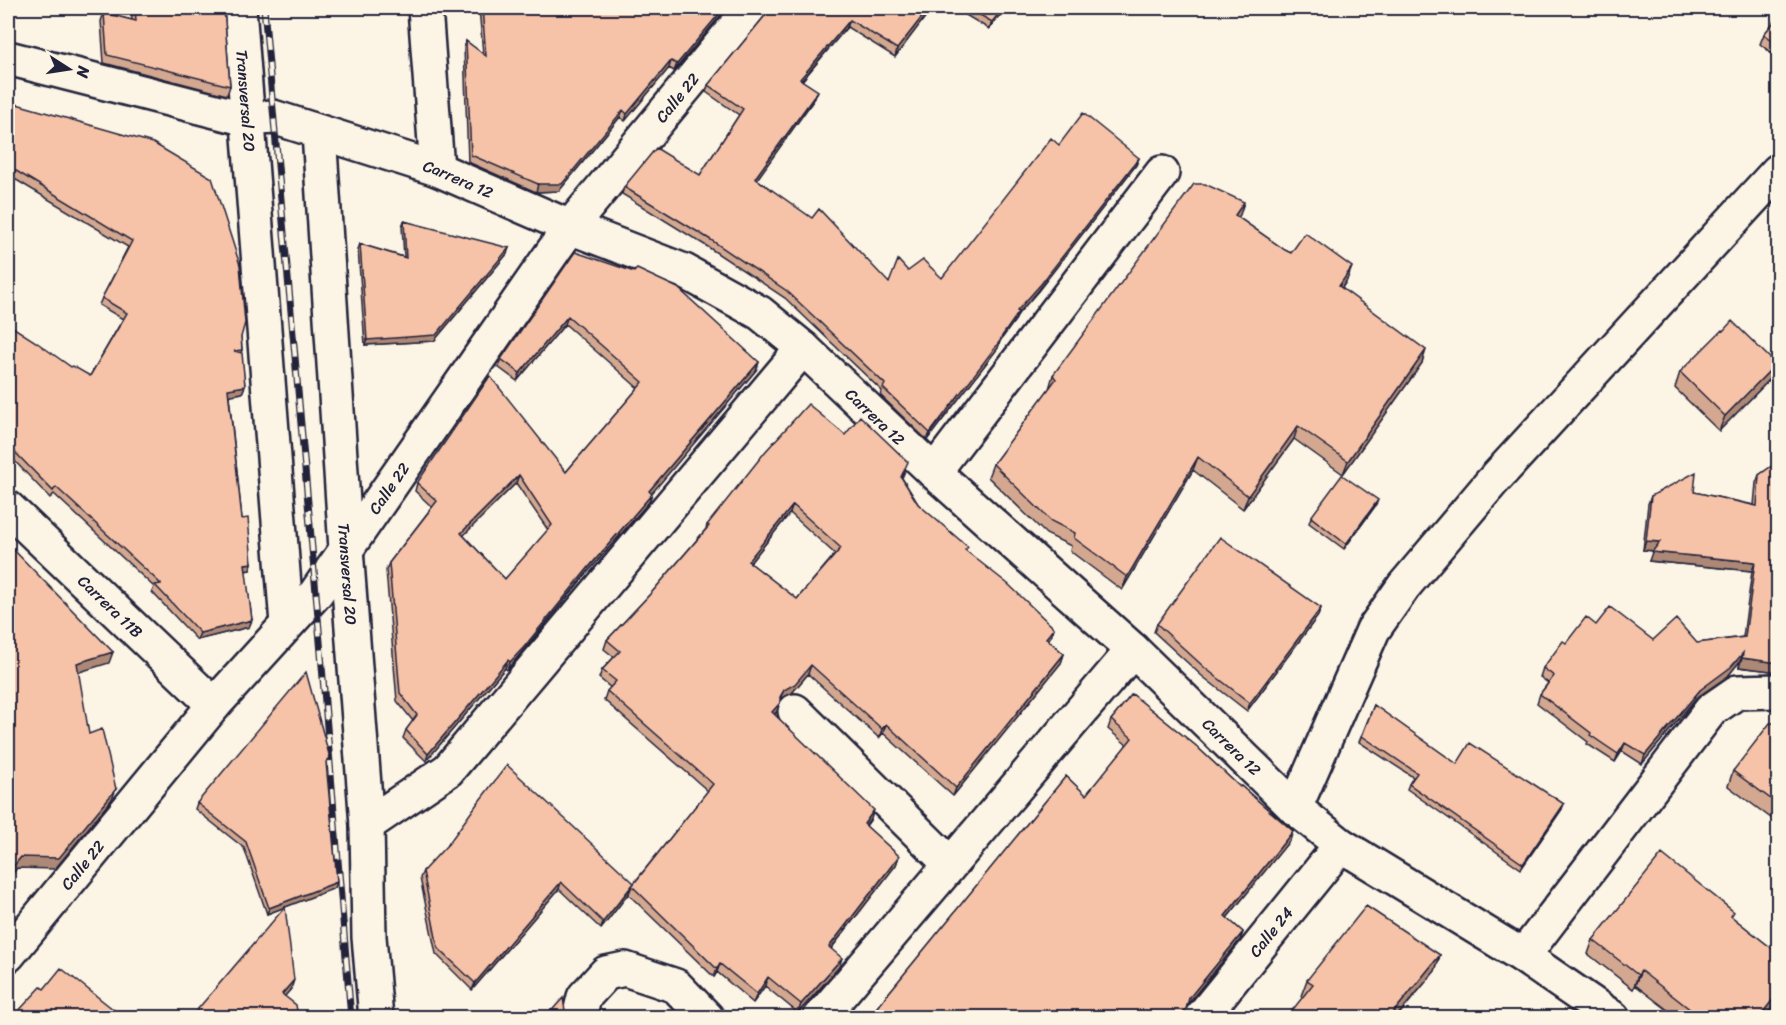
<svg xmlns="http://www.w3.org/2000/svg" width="1786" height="1025" font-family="Sriracha,sans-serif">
	<rect width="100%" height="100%" fill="#fcf5e5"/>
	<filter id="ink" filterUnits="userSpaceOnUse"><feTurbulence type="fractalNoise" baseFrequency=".0167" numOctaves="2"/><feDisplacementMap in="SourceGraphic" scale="12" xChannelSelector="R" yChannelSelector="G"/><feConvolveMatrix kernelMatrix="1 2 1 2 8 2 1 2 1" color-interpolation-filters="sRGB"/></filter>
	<g filter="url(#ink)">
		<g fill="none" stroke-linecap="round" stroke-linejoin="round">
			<!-- street casing -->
			<g stroke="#22223b" stroke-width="38">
				<g id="street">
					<path id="s1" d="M239,8l48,616"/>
					<path d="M425,8l12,161"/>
					<path id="s2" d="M8,58l239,61 26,-2 164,52 133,58 114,44 76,42 43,35 131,124 199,178 162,158 46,37 182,111 90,62"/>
					<path id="s3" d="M319,133l27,416 21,276 2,112 7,81"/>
					<path d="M934,472l228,-299"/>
					<path id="s4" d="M8,508l206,197"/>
					<path d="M795,711l155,153"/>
					<path d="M1295,808l78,-178 31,-44 87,-103 287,-312"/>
					<path d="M367,825l81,-55 355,-422"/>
					<path id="s5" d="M8,955l206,-250 102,-112 254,-366 181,-219"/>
					<path d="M1523,956l188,-246 26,-18 41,-1"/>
					<path d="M579,1018l5,-21 22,-24 19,-4 51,17 31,32"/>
					<path d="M820,1018l313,-368"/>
					<path id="s6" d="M1201,1018l140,-173"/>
				</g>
			</g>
			<!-- street -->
			<use href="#street" stroke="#fcf5e5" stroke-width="33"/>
			<!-- rail casing -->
			<g stroke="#22223b" stroke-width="7">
				<path id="rail" d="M264,8l52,585 35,425"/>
			</g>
			<!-- rail -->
			<use href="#rail" stroke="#fcf5e5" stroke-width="4.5" stroke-dasharray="14" stroke-linecap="butt"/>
		</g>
		<!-- wall -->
		<path fill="#d4a890" stroke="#22223b" stroke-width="1.5" fill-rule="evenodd" d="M131,8h93l6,78 -3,9 -123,-32 -3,-42 3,-8 28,7z
			M479,8h119l3,2 18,1 108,-3 -53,63 -5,-3 -44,53 -5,-4 -61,74 -23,1 -68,-30 -4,-114 2,-7 17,13z
			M769,8h163l-37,49 -48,-30 -45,54 13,17 -58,81 132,104 19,-12 34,7 117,-133 80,13 -3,7 -98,126 -20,23 -2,5 -16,22 -2,7 -71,92 -47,-45 2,-4 -97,-93 -77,-51 -86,-53 2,-7 76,-12 39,-60 -33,-23 2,-7 60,-73z
			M954,8h52l-17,21z
			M1779,16v43l-19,-15 4,-10z
			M8,102l233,235 1,13 -1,3 4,33 -3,7 -13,2 13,124 10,44 -2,7 -5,1 7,49 -3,7 -52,13 -45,-48 2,-5 -100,-93 -4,4 -42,-44v-130l63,43 19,9 33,-57 -24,-14 3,-7 26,-51 -120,-72z
			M1244,202l-6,15 47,33 62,30 -5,8 80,75 -79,111 -49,-35 -51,70 -50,-39 -71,120 -52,-39 1,-5 -25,-12 -58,-57 5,-13 56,-75 4,-14z
			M404,221l103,33 -73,87 -69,4 -7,-96 2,-5 44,13 -2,-31z
			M575,252l184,110 -3,8 -105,123 -2,9 -63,72 -65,80 -14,16 -2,-2 -79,93 -23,-23 3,-8 7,-9 -16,-20 -11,-131 3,-7 43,-56 -17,-16 2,-8 149,-11 72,-84 -73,-64 -48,57 -19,-14 3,-8zM516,483l32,47 -43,49 -42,-44z
			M1776,364l-6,15 -51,52 -44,-43 5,-16z
			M845,435l60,36 -3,7 16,26 48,47 88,77 -3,8 -3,4 16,14 -3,9 -108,133 -70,-63 -4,5 -71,-64 -16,19 -11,5 -4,13 -3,4 97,104 -5,7 33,30 -3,9 -65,84 8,18 -41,46 -33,-27 -12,17 -36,-31 -3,5 -85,-82v-2l-28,36 -42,-40 -87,101 -36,-36 -16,-76 3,-7 211,12 74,-92 -104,-91 3,-9 4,-3 -12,-10 3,-8 12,-13 -10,-8 3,-9 46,-49 53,-62 1,-4zM790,513l45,41 -38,45 -47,-36z
			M1779,462v210l-40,-5 1,-6 -12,15 -32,22 -54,66 -20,-13 -7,11 -28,-18 1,-2 -51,-39 3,-9 8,-11 -8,-6 3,-9 23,-25 30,-18 57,15 44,3 46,-6 9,-66 -103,-10 5,-10 -11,-1 5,-46 3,-8 43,-4 60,13 2,-22 3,-8z
			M1376,505l-32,44 -35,-26 2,-6z
			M1321,608l-3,8 -71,95 -45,-35 -48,-44 3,-8z
			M1132,694l63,51 45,42 1,-1 52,45 -3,9 -63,78 16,14 -3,8 -53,66 -5,11h-313l197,-241 20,19 41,-50 -19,-16 3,-9z
			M1374,705l83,59 105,45 -41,60 -114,-80 2,-5 4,-7 -54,-35z
			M1779,723v101l-51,-38 5,-15z
			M328,764l-2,2 9,122 -68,26 -23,-66 -49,-39 2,-6z
			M1732,917l47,37v46l-14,17h-88l-42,-32 -2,4 -45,-35 5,-14z
			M1440,955l-5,16 -38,46 -94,-20 -2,-1 6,-16z"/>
		<!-- shaded-wall -->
		<path fill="#ad8876" stroke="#22223b" stroke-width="1.5" d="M724,8h3l-53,63 3,-7z
			M929,8h3l-37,49 2,-8z
			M1003,8h3l-17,21 3,-7z
			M12,11l-4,11v-10z
			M850,20l-3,7 -50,59 3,-7z
			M671,61l-2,7 -44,53 2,-7z
			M818,91l-3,7 -62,87 2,-7z
			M623,110l-3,7 -61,74 -23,1 2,-8z
			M1139,158l-3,7 -98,126 -20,23 -2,5 -16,22 -2,7 -71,92 3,-7 72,-97 15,-25z
			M1244,202l-4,13 -10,13 5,-13z
			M509,248l-2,6 -73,87 -69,4 2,-5z
			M1352,267l-5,13 -13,19 5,-13z
			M568,316l-3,8 -48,57 3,-8z
			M1426,350l-4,13 -79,111 5,-13z
			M759,362l-3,8 -109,129 2,-8z
			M1776,364l-6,15 -51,52 6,-15z
			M245,386l-3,7 -16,3 2,-7z
			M1298,426l-4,13 -51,70 5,-13z
			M1198,457l-5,13 -71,120 5,-13z
			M519,475l-3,8 -58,58 3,-8z
			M652,494l-3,8 -63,72 -79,96 3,-8 79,-95z
			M1378,500l-2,5 -32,44 2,-5z
			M793,505l-3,8 -45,56 3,-8z
			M1646,541l14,1 -3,9 -14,-1z
			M1652,552l103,10 -3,9 -103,-10z
			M252,563l-2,7 -8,1 3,-7z
			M1321,608l-3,8 -71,95 3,-8z
			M252,620l-3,7 -52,13 3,-7z
			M1054,628l-3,8 -8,10 3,-8z
			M113,652l-4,11 -36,11 4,-11z
			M1743,653l-3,8 -12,15 -32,22 -54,66 3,-9 55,-65z
			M1064,654l-3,9 -108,133 3,-8z
			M1742,658l37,5v9l-40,-5z
			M508,660l-3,8 -79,93 2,-7z
			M811,665l-3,9 -16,19 -11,5 -4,8 7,-16z
			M780,703l-3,8 -8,10 3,-9z
			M886,724l-3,9 -4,5 3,-9z
			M1625,743l-3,8 -7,11 3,-8z
			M116,789l-4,10 -57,70 -38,-1 -9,12v-9l13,-14z
			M1564,804l-2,5 -41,60 2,-5z
			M874,810l-3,9 -11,13 4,-8z
			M1293,831l-3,9 -68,84 3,-8z
			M899,856l-3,9 -70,90 3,-8z
			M337,882l-2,6 -68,26 2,-6z
			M561,882l-2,7 -87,101 3,-7z
			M632,886l-3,7 -28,36 2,-7z
			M1243,932l-3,8 -54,66 3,-8z
			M1440,955l-5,16 -39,46 -4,-3z
			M842,958l-3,9 -41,46 3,-9z
			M720,964l-3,8 -3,5 3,-8z
			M1641,971l-6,14 -2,4 5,-14z
			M768,977l-3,9 -12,17 4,-9z
			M294,980l-3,9 -12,14 3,-9z
			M1779,992v8l-14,17h-6z"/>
		<!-- building -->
		<path fill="#f7c3a8" stroke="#22223b" stroke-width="1.5" fill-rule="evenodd" d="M8,8h4v3l-4,1z
			M135,8h89l6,78 -123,-31 -3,-42 32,8z
			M482,8h116l3,2 2,-2h11l5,3 3,-3h102l-47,56 -6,-3 -44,53 -4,-4 -61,74h-24l-67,-29 -5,-114 20,15z
			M770,8h159l-32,41 -47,-29 -50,59 18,12 -63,87 57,40 7,-9 70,74 9,-23 10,11 15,-11 19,18 109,-140 8,7 24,-32 56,45 -98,126 -24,27 2,1 -17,24 -2,5 -70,92 -47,-45 2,-4 -98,-93 -76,-51 -87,-53 32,-39 44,27 43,-66 -35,-24 60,-73z
			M968,8h35l-11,14z
			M1779,16v29l-15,-11z
			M8,102l12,3 133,38 59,35 28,87 5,58 -4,14 1,13 -8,1 8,2 3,33 -17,3 14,130 6,-1 4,45 -7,1 7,56 -52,13 -45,-48 6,-1 -105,-97 -3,4 -45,-46v-121l28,18 35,25 2,-1 17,10 37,-63 -25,-15 30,-57 -124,-75z
			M1194,184h11l39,18 -9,13 50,35 6,3 14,-20 47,34 -13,19 87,64 -78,111 -50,-35 -50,70 -50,-39 -71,120 -53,-39 1,-5 -24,-12 -58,-57 63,-85 -3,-4z
			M404,221l105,27 -73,87 -69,5 -7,-96 46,14z
			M575,252l59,20 3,-3 41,19 81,74 -110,129 3,3 -63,73 -65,80 -14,15 -2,-2 -80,94 -22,-24 11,-15 -17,-22 -11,-130 48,-62 -20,-18 73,-107 76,96 77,-90 -75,-66 -48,57 -19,-14zM519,475l33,50 -47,54 -44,-46z
			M1732,321l44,43 -51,52 -45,-44 42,-42 1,1z
			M808,404l37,31 15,-19 48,46 -7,15 17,27 50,43 -3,3 43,34 46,44 -8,10 18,16 -108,134 -70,-64 -4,5 -71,-64 -16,19 -11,6 -4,7v6l-8,9 102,98 -10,14 35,32 -70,91 13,11 -41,46 -33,-27 -11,17 -37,-30 -3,5 -85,-83 81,-102 -106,-93 9,-10 -14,-11 18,-19 -13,-11 46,-49 56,-65 -2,-1 58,-73zM793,505l48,43 -44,51 -49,-38z
			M1779,462v201l-37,-5 1,-5 -12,14 -31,23 -55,65 -20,-12 -7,11 -28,-19 1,-2 -51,-39 14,-18 -11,-8 20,-27 3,2 20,-26 10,8 14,-18 43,33 23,-21 21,24 48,-6 10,-75 -103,-10 8,-10 -14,-1 5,-45 45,-24 -2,20 63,14 2,-31 17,-12z
			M1342,475l36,25 -32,44 -35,-27z
			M1220,537l101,71 -71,95 -45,-35 -48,-44z
			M8,544l105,108 -36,11 12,71 13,-5 14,60 -57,69 -38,-1 -10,12 -3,2z
			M306,672l24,86 -4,4 11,120 -68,26 -23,-66 -49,-39z
			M1132,694l63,51 45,42 1,-1 52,45 -68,85 18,16 -54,66 -3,11 -7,8h-310l197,-241 20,19 46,-57 -21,-18z
			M1374,705l83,59 13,-21 94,61 -41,60 -114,-80 8,-11 -55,-37z
			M1770,723h9v82l-46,-34z
			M507,765l127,118 -31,39 -42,-40 -86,101 -37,-35 -15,-77 26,-28 28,-39z
			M1662,854l72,58 -3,4 48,38v38l-20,25h-59l-59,-46 -3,4 -45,-35z
			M1366,906l74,49 -48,59 6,3h-111l26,-33 -6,-4z
			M285,907l9,73 -12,14 14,11 2,12h-107z
			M61,968l62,49h-110l28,-30 3,2z
			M563,998l3,19h-20z"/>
	</g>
	<g text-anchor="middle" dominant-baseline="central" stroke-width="5" stroke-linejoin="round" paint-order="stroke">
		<!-- street labels -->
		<g font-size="16" fill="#22223b" stroke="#fcf5e5">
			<text stroke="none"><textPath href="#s5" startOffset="1089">Calle 22</textPath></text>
			<text stroke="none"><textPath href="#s1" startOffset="93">Transversal 20</textPath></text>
			<text stroke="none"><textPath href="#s2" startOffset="468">Carrera 12</textPath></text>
			<text stroke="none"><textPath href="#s2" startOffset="954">Carrera 12</textPath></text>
			<text stroke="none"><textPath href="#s5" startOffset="603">Calle 22</textPath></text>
			<text stroke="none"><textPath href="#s3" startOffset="442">Transversal 20</textPath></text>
			<text stroke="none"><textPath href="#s4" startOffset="142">Carrera 11B</textPath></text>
			<text stroke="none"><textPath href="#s2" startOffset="1440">Carrera 12</textPath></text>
			<text stroke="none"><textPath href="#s5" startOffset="117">Calle 22</textPath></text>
			<text stroke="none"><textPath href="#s6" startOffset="111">Calle 24</textPath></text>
		</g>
	</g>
	<!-- margin -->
	<rect width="1786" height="1025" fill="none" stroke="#fcf5e5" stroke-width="30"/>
	<rect x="15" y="15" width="1756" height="995" fill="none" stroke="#22223b" stroke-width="2" filter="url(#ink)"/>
	<!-- north arrow -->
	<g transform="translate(69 69) rotate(102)" stroke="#fcf5e5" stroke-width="4.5" paint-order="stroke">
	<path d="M0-4.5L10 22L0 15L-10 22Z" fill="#22223b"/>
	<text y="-9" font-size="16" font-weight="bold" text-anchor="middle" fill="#22223b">N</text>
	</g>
</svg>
